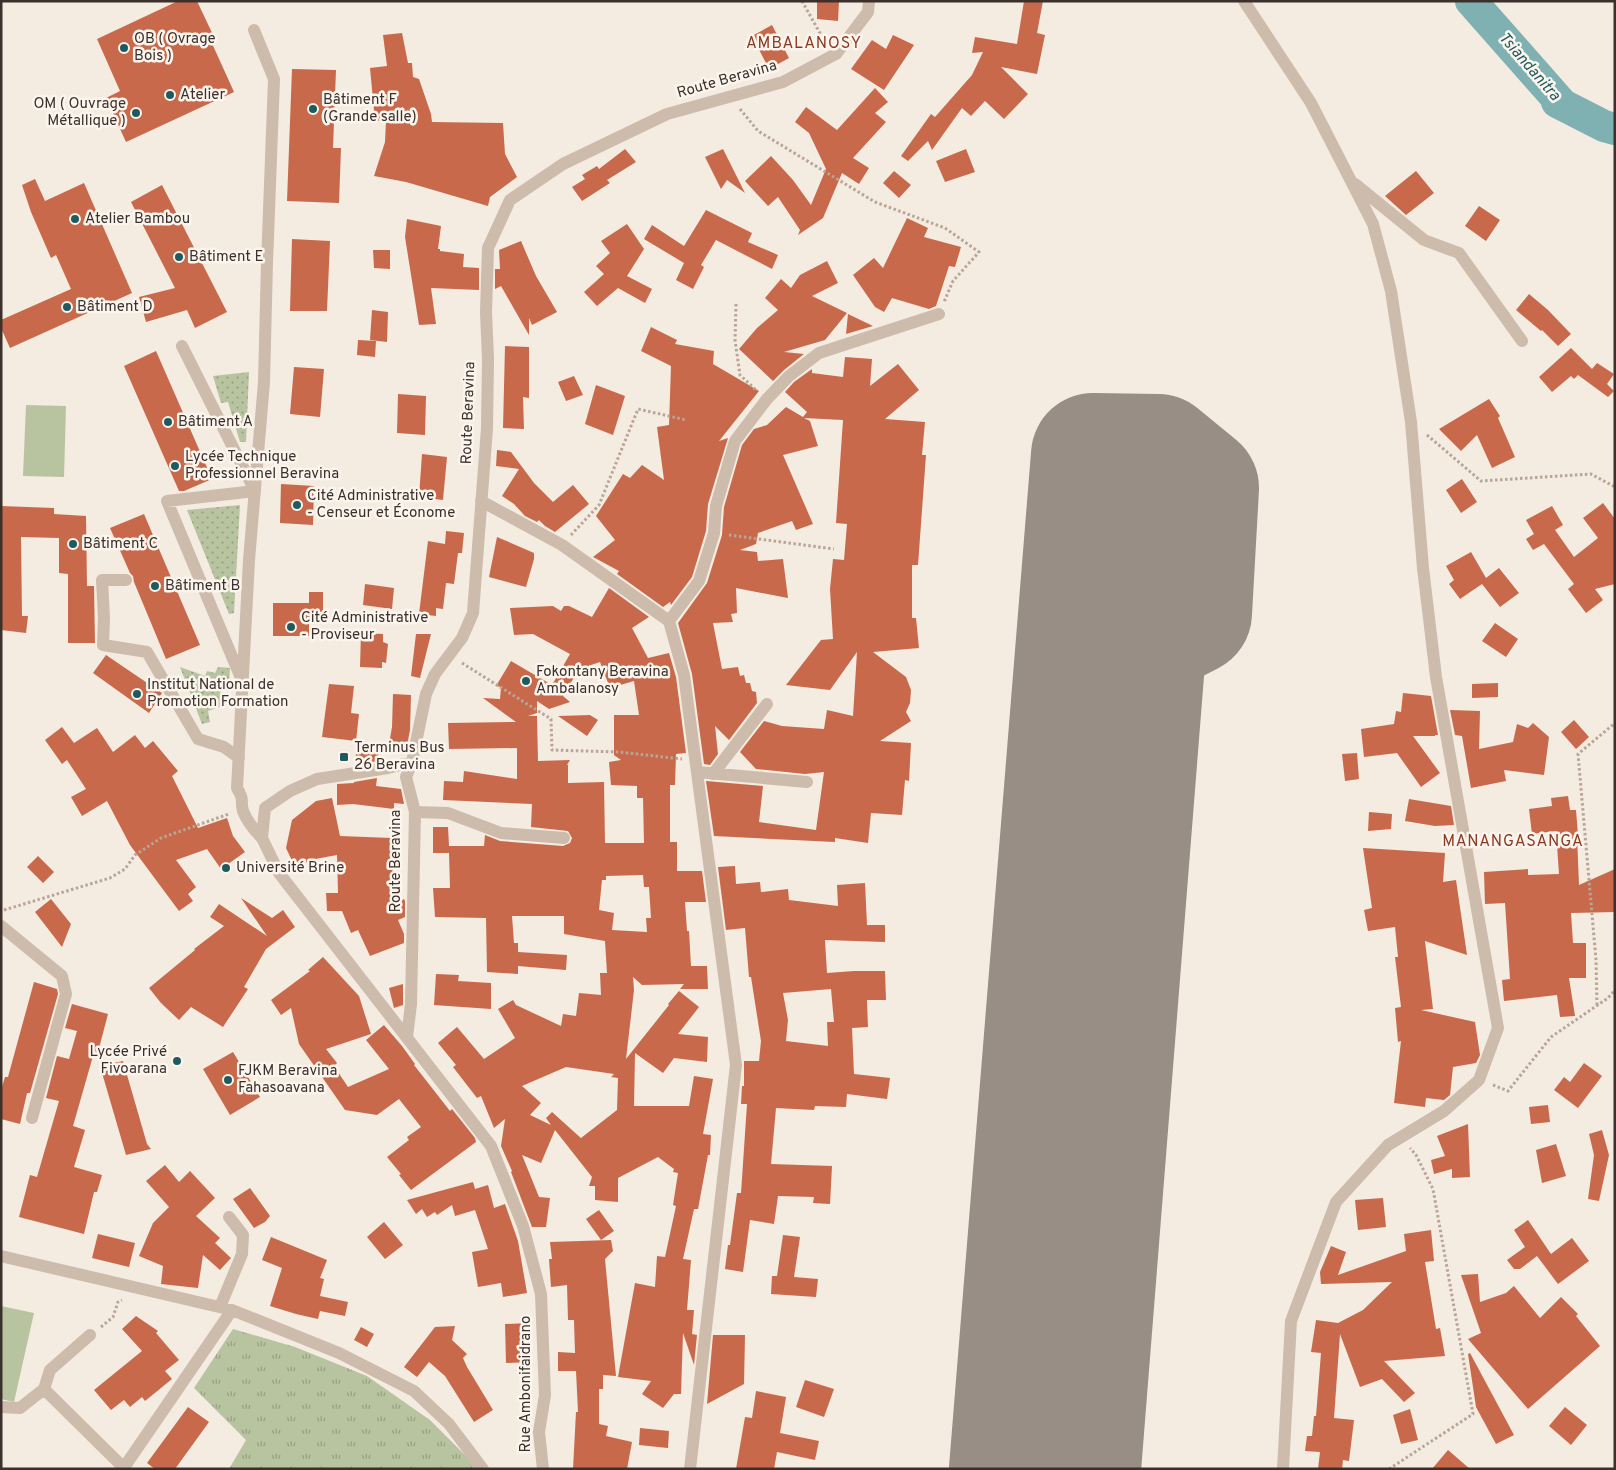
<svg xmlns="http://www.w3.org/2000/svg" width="1616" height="1470" font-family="Overpass,sans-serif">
	<defs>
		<pattern id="grass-tufts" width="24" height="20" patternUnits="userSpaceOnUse" patternTransform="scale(1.25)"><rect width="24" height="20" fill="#b8c4a0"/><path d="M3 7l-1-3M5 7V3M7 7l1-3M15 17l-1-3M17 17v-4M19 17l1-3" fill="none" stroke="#97a083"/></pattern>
		<pattern id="park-dots" width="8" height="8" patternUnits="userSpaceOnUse" patternTransform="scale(1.25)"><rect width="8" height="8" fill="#b8c4a0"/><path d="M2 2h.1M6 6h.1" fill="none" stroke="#97a083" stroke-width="1.8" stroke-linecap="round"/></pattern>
	</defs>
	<rect width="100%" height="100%" fill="#f4ebe1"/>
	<!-- grass -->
	<path fill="url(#grass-tufts)" d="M233,1329l62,18 72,29 63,44 49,49h-250l17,-29 -52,-52z"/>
	<!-- park -->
	<path fill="url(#park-dots)" d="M249,372l-3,70h-6l-12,-40 -7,1 -8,-27z
		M240,505l-6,108 -5,1 -42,-104z
		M180,667l25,9 2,-5 8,2 3,-6 12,1 -1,15 -8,3 -1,21 -12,4 2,11 -8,2z"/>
	<!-- pitch -->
	<path fill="#b8c4a0" d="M26,405l40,1 -2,71 -41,-1z
		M1,1306l33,7 -20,89 -13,-3z"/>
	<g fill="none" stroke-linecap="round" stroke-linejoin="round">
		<!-- river -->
		<path stroke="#7fb0b2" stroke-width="32" d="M1471,1l91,103 -5,-2 47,24 11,3"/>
		<!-- runway -->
		<path stroke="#988e86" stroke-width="124" d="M1011,1469l82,-1014 65,1 39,32 -7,125 -45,23 -66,833"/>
	</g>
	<!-- building -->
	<path fill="#c8694b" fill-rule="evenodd" d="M178,1h19l17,36 -4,2 24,53 -108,50 -20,-44 14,-7 -23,-52z
		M817,1h22l-1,20 -21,-2z
		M1024,1h19l-6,32 8,2 -8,39 -36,-7 27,27 -24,25 -19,-18 -14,15 -9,-8 -30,42 -4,-9 -20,20 -7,-5 30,-42 4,3 37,-42 11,-23 -11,1 3,-16 42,7z
		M772,25l17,33 -20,11 -17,-33z
		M402,33l6,30h4l1,14 6,2 12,35 1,8 71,1 2,31 12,23 -27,20 -2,9 -82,-24 -32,-6 11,-34 1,-21h-11l-5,-53 17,-2 -4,-31z
		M893,35l21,10 -30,45 -33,-21 21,-29 14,9z
		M292,69l44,1 -3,78h8l-2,55 -52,-2z
		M875,88l13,14 -13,11 11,9 -33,36 16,10 -10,16 -17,-11 -19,45 -25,17 2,-5 -22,-33 -10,9 -23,-25 26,-25 22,24 18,25 15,-36 -17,-36 -14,-11 11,-15 31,23z
		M625,149l11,13 -29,18 3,3 -28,18 -10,-14 13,-8 -3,-4 15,-9 2,3z
		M723,149l22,44 -18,-13 -6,9 -16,-32z
		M966,149l9,23 -30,10 -9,-21z
		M894,171l17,14 -12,13 -16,-15z
		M1416,171l18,22 -28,22 -21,-19z
		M35,179l10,22 39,-18 48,110 -122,55 -9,-20v-8l70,-31 -15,-34 -5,3 -20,-46 -9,-27z
		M162,185l65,127 -32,16 -8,-18 -41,12 -7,-25 36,-9 -44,-86z
		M1479,206l21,14 -14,21 -21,-15z
		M706,210l46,23 -4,9 30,13 -6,14 -56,-29 -15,25 3,2 -11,22 -17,-9 8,-17 -40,-24 8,-14 32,21z
		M907,218l21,10 -4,9 37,10 -6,20 -6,-1 -13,40 -7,3 -37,-11 -8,14 -9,-5 -22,-32 21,-17 9,10z
		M407,219l34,7 -3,23h2v2l24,3 -1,13 16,1v22l-48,-2 5,36 -17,1 -14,-88z
		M627,224l17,25 -17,27 25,13 -7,14 -27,-15 -21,18 -13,-14 20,-18 -8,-8 14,-13 -9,-12z
		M292,239l38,2 -3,70h-37z
		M521,241l15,35 21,36 -25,13 -3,-7v17l-28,-49 -6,3v-20h5l-1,-19z
		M373,250h17v19l-16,-1z
		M827,261l11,22 -26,13 35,17 -22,27 -41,12 20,2 -20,16 -11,11 -34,-32 18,-21 21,-18 -13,-12 16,-19 10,9 9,-13z
		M1529,294l19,16 23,24 -13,12 -16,-16 -1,1 -25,-21z
		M372,310l16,2 -1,30 -17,-2z
		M848,314l25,12 -27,8z
		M651,327l26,13 -2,4 39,7 -1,13 46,27 -40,50 9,-3 -20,66 -2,27 -14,46 -21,28 -1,-3 -7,5 -46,-33 2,-3 -26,-14 22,-17 -19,-24 27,-42 7,4 12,-13 22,15 -7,-53 12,-2 2,-59 -30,-15z
		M358,340l18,1 -1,16 -18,-2z
		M505,346l24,1v51l-6,-1 1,32 -21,-1z
		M1571,348l21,21 5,-6 17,11 -7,10 7,7 -6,6 -30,-22 -4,4 -3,-3 -19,16 -13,-15z
		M156,351l56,128 -28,12h-5l-55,-125z
		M845,357l27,2 -2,27 28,-22 21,26 -34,29 40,3 -3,33h4l-8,110h-6v53h4l3,30 -46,4 33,25 5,13 -1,13 -4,9 5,9 -31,20 31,2 -2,38 -4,-1 -3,35 -31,-2 -3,30 -33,-5v4l-121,-6 -8,-55 57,5 -4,36 57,8 8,-58 -19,2 -49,-5 -16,-17 24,-31 18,5 42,3 3,-19 26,6 4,-64 -27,38 -44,-5 35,-45 12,-1 -3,-50 3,-30 11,1 3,-36 -11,-1 7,-103 -39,-2 6,3 8,25 -35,9 30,69 -17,6 -4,-9 -34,12 -2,11 -16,6 17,2 1,9 25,-2 5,39 -52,-10 1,25 -6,1 2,8 -20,1 9,46 16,-2 2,9 4,-1 2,8h4l2,8 4,1 1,11 -28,37 -14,-14 3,28 -8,11 -6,-1 -12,-90 -14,-51 29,-40 15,-48 2,-28 18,-62 12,-16 13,-4 19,-18 17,10 4,-5 -22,-20 9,-10 18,-13v4l31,4z
		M294,367l30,2 -4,48 -30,-3z
		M574,376l9,19 -17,6 -8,-19z
		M596,385l29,11 -12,39 -28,-11z
		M398,394l28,2 -1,39 -28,-2z
		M1489,399l11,17 -2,2 17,39 -23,11 -15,-33 -16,16 -22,-22z
		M497,450l14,2 23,31 19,19 20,-17 16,19 -34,28 -10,-6 -6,-6 -2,2 -12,-6 -11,-12 -12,-8 17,-27 -23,-3z
		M422,454l25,3 -4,43 -24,-3z
		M1462,479l15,23 -16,11 -15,-23z
		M281,484l33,2 -1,39 -33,-2z
		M1603,503l12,16v65l-20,5 8,11 -17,13 -18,-24 6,-5 -30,-40 -11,6 -7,-11 8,-5 -8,-14 26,-14 11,19 -8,5 19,27 24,-19 -15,-20z
		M1,506l53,2v6l32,2 1,70h7l1,57h-27v-69l-9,-1v-35l-38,-1 1,79h6l-2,17 -25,-3z
		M144,514l56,131 -34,14 -32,-77 -1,-6 -3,-3 -20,-45z
		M446,531l18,2 -2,20h-4l-4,31 -8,-1 -3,26 -7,-1v8l-17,-2 9,-73 17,3z
		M497,537l37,16v6l-8,28 -37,-10z
		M1471,552l15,26 13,-10 20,25 -19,14 -18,-23 -22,15 -11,-15 5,-4 -8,-14z
		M365,584l29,4 -2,21 -29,-4z
		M609,588l40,29 -17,11 16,30 21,-5 7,24 10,76 -10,1 -1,31h-5v57h7v29h25l4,31h-21l2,29h2l2,35h16l1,23h-28l4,-5 -42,1 -9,-8 1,13 -8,69 43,-54 -1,-1 11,-13 20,16 -21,27 30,3 -1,25 -33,-4 -11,15 -28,-20 -1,53h55l5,-30 19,3 -10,55 8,1 -1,20h-2l-10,54h-4l-11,50 8,1 -4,50h7l-2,24 5,1 -3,30 -11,-32 -2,61h-7l-11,14 -21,-14 9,-13 -33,-4 17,-94 20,4 2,-31 8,1 11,-51 -3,-1 5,-32 -5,-1 1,-3 -16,-12 -40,21v24l-23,-2v-14h-6l3,-9 -37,-47 -14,33 -19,-8 17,42 11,1 -4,29h-14l-21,-55 1,-1 -11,-25 4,-27 -11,9 -13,-32 -4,2 -24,-31 3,-2 -18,-22 19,-16 27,32 31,-21 -17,-29 15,-9 3,5 45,21 2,-12 13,2 3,-23 22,2 -1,-22h7l-2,-32 -41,-7v-18h-52l2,27h4v9l49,3 -1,15 -48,-4v8l-31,-2 -1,-54 -51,-1 -2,-29h17l-1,-35h-16v-26h15l1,19h35l1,-11 15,6 63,5 7,-3 2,-5 -4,-7 -37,-4 1,-23 -89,-4 1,-19 19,1 1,-11 53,8v-31l-68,1 -1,-26 68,-1 -33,-24 17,1 1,-12 -5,-1 15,-25 41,24 18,-31 -37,-20 -19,1 -4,-27 43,-2 8,5 3,-5h5l23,11zM600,662l10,26 24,-7 5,34h-25v40l7,5 -12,2 2,23 26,1v12h6l1,45h-39l-1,-61 -36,1v-18h-1l3,-5 -32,1 -1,-45h-9l9,-3v-12l12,8 21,-7 -7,-6 16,-27zM643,875l1,12h5l2,31h-5l1,14 -35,-2 2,-17 -15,-3 3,-30h4v-4zM566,1067l48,7 -3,3 7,1 -1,32 -36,28 1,1 -30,-27 -6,6 5,7 -21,-10 11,-12 -19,-17z
		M309,592h14v26h-14v18h-36v-33h36z
		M1495,623l23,16 -12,18 -24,-16z
		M361,633l22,1v8l5,2 -2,19 -4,-1v6l-22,-1z
		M416,634h15l-11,44 -9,-2z
		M106,655l56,38 -13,20 -56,-40z
		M1498,683v14l-26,1v-14z
		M329,684l25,2 -3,27 8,1 -3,27 -34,-4z
		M1403,693l28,3 7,39h-3v1h-22l27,37 -19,14 -24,-34 -33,4 -3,-28 33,-5 2,-13 5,1z
		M393,694l18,1 -1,35 -4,21 -18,-1 4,-23z
		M1450,710l30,1 -1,38 34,-7 4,-18 11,4 5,-5 16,14 -5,38 -40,-5 2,11 -35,7 -9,-52 -7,-1z
		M590,715l8,5 -11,16 -29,-20z
		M1574,720l15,17 -13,12 -15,-17z
		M62,727l12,16 23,-15 16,24 22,-17 10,13 8,-7 25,30 -6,5 26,52 29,-10 6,18 12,16 -24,17 -14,-20 -31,11 20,27 -8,7 5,7 -14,10 -49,-66 -23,-44 -25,15 -11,-19 15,-8 -19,-29 -5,4 -17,-24z
		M357,741l22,2 -1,18 -23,4z
		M1357,753l2,26 -14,2 -3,-27z
		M377,778l-1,8 25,3 3,15 -10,-1v6l-41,-5 -16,1v-21l17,-1v-1z
		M1568,796l2,14h6l2,25h-1l2,50 36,-16v43l-44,1 2,30h13v35h-17l6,38 -15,1 -3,-22 -53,6 -2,-21 8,-1 -5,-76 -20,1 -1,-32 44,-3v6l31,-1 -3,-43 -24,3 -3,-25 23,-3 -1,-8z
		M332,798l8,38 52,2 1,67 11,-6 1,2v16l-7,3 6,14v9l-34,13 -12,-26 -7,3 -9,-22h-15l-1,-18h12l-1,-38 -27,5 -14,9 -10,-21 6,-28 24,-19z
		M1409,799l42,7 3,19 -19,1 -30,-5z
		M1369,812l23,2 -1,15 -23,2z
		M1363,848l82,5 -2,29 13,-2 11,75 -42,-14 8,68 -12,1 54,12 5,33 -4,8 -23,4 -3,28 -6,5 -18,-2 -1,9 -31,-4 7,-62 -3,1 -3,-34 6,-1 -6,-50h3l-3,-30 -27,4 -4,-21 8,-2z
		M38,856l16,16 -11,11 -16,-16z
		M735,866l1,18 24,-2 1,10 27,-3 1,11 49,6 -1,-21 28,-2 2,42h18v17l-60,-2 2,33 27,-2h31l1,29h-19l1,27 -16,1 2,46 36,4 -3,21 -40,-5 -1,13 -31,-1 -1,4 -38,-2 -5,56 61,2 -2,38 -17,-1 1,-6 -36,-1 -4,28 -24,-4 -7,52 -18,-3 3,-24h2l7,-52h4l6,-89h-6l1,-18h2v-25h15l2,-20 -10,-64h-2l-4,-49 -19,2 -8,-63zM831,989l3,33h-7l1,24 -42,-5 2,-21 -5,-27z
		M241,898l31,20 11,-8 12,17 -29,22 -22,38 4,2 -25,38 -32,-20 -12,13 -18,-17 -12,-15 46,-38 -1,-1 30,-23 -14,-9 9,-13 48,32z
		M51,899l20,25 -9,23 -27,-35z
		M323,957l36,39 12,38 -45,15 11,14 -3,3 14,21 41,-18 -23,-29 18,-15 18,21 13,18 -1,1 36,46 2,-2 23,29 1,4 -65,48 -12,-15 2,-1 -14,-17 22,-17 -2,-3 14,-10 -22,-28 -22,16 -32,-5 -46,-66 -8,-36 -10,7 -10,-15 39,-29 -2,-1z
		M436,974l23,1 -1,6 33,2v26l-57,-4z
		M34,982l23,7 1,5 -28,99h-3l-7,31 -19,-5v-29l4,-13h3z
		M403,984v21l-9,3 -5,-20z
		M72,1004l36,10 -11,42 -2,-7 -22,77 12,4 -11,37 28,8 -5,17h-3l-10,42 -65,-17 11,-42 7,2 22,-76 -13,-3 11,-42 12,3 8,-28 -12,-3z
		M233,1052l27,45 -30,18 -27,-46z
		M123,1061l24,83 4,5 -25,6 -26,-89z
		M1584,1063l18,13 -24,32 -24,-18 10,-13 6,5z
		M1548,1105l2,17 -19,2 -2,-17z
		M1468,1124l2,53 -18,1v-9l-18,5 -3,-14 14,-4 -8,-20z
		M1602,1130l7,25 -10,46 -11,-2 6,-44 -5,-21z
		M1556,1144l10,32 -24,7 -6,-33z
		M165,1165l14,17 11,-11 25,27 -19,18 24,22 -5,5 16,15 -11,12 -17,-15 -5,33 -37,-4 2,-18 -24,-10 14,-33 16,-16 -23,-26z
		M473,1182l2,7 13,-4 6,23 11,-4 13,37 9,52 -24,4 -2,-14 -23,4 -6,-35 16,-3 -13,-39 -20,6 -3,-11 -15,10 -2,-3 -8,5 -5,-8 -6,5 -9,-14z
		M250,1188l20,28 -5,6 -11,6 -21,-29z
		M1383,1198l3,29 -28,3 -3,-30z
		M599,1210l15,21 -13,9 -15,-21z
		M1528,1220l23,34 21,-16 17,23 -31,23 -21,-28 -17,13h-6l-7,-9 18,-13 -11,-17z
		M384,1222l19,23 -18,14 -18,-22z
		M1431,1230l3,31 -9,1 11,67 4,-1 5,28 -61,5 31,32 -11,9 -22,-23 -22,8 -20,-53 -6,84 20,2 -5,41 -6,-1 -1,9h-24l2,-17 -15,-1 2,-15h5l2,-20h2l5,-63 -10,-1 5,-32 22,3 25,-13 29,-28 -71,2 -1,-12 11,-26 15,6 -8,23 68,-24 -2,-17z
		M98,1234l37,9 -6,24 -37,-9z
		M783,1235l17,2 -6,40 24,2 -2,18 -45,-3 1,-18h5z
		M271,1237l56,23 -7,18 4,1 -4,17 28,6 -3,14 -25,-5 -2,8 -22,-5 -26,-8 12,-38 -20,-8z
		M611,1240l2,11 -8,8 11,117 -13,-1v14h-4v35l9,2 -2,10 26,6 -5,27h-54l3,-57h2l-2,-41h-18v-19l17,1 -1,-33h-6l-1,-35 -16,2 -2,-28h3l-2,-17z
		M1478,1274l2,28 26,-9 8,-7 26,32 21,-21 17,17 -2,2 24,30 -72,63 -60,-70 13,-6 -20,-58z
		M136,1316l22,15 -2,2 23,27 -14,11 7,8 -27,22 -3,-4 -12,10 -6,-7 -13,10 -17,-20 48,-39 -20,-22z
		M529,1323l1,39 -24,1 -1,-39z
		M455,1326l-3,14 15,14 -4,4 4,9 26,43 -19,12 -29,-46 -16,-14 -12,15 -13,-10 31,-40z
		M361,1327l13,7 -7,13 -13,-7z
		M713,1335h32l-1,49 -37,20z
		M1470,1353l44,82 -18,9 -20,-37 -8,-53z
		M805,1380l29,9 -10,28 -28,-10z
		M756,1391l30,6 -6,36 39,8 -4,19 -38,-8 -3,17h-38l9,-52 7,1z
		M188,1407l21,15 -34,47h-20l-8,-6z
		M1565,1407l22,18 -16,20 -22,-19z
		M1410,1409l8,31 -17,4 -8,-29z
		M640,1428l29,3 -1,17 -29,-3z
		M1448,1450l22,19h-38z"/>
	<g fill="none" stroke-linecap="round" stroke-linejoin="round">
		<!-- path -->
		<path stroke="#b9a596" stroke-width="3" stroke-dasharray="2.5 2.5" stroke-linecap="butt" d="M802,1l24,43
			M740,109l18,22 117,71 70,26 34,24 -26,29 -9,21
			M736,304l-1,36 5,35 17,16
			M1427,435l54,46 110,-7 24,13
			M571,535l28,-30 39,-96 48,11
			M729,535l105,14
			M462,663l89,56 1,31 67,2 63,7
			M4,910l106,-32 15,-9 10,-14 26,-17 68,-24
			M1597,1005l-1,-45 -18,-206 37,-31
			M1493,1085l15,6 43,-54 57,-39 7,-8
			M101,1327l12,-10 5,-15 4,-2
			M1389,1469l84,-55 -40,-225 -17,-34 -6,-7"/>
		<!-- minor -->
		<path stroke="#cdbbac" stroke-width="12" d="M1244,1l67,102 62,121 18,67 20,131 12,146 13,109 62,351 -19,52 -35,31 -56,34 -52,57 -45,119 -8,148
			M254,30l20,49 -7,184 -3,119 -15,178 -12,228c8,13 3,12 6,23 4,10 11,19 19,27
			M1355,184l69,56 35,13 63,88
			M182,346l73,145 -88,10 74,177
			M481,501l81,44 107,76 15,54 52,390 -46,404
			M126,580h-24l2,38 -1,27 44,7 51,87 26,8 15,11
			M669,621l30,-40 15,-48 2,-27 19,-65 32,-42 22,-23 30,-23 120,-39
			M412,762l-24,6 -71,11 -27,12 -25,17 -3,30 17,35 212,273 32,80 18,68 4,101 -6,37 4,37
			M697,772l110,10
			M713,774l54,-70
			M415,812l33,1 53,20 63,5
			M1,926l61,50 4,18 -34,124
			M407,1037l4,-33 4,-192 -9,-35 6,-15 14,-68 9,-20 27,-36 11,-25 14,-185 1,-69 -2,-47 2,-64 22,-48 53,-36 104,-50 116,-32 49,-26 4,-2 32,-42 1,-11
			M1,1256l231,54 107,43 75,38 35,33 34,45
			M220,1307l22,-53 1,-19 -14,-18
			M44,1389l81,80
			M1,1407l19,1 24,-19 6,-19 40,-35
			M123,1469l109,-159"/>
	</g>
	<!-- markers -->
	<g fill="#1f5a5e" stroke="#fbf5ee" stroke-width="2">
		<circle cx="124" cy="48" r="5"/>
		<circle cx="170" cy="95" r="5"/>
		<circle cx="313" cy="109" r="5"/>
		<circle cx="136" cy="113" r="5"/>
		<circle cx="75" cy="219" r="5"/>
		<circle cx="179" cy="257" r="5"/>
		<circle cx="67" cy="307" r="5"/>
		<circle cx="168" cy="422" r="5"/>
		<circle cx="175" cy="466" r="5"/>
		<circle cx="297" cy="505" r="5"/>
		<circle cx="73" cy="544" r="5"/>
		<circle cx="155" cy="586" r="5"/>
		<circle cx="291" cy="627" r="5"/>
		<circle cx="526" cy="681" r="5"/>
		<circle cx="137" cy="694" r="5"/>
		<rect x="339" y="752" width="10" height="10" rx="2.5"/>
		<circle cx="226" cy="868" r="5"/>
		<circle cx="177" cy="1061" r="5"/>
		<circle cx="228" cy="1080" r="5"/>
	</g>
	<g text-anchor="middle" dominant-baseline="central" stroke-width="5" stroke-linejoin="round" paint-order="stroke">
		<!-- poi labels -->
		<g font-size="15" fill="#3b302b" stroke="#fbf5ee" text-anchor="start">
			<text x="134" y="39">OB ( Ovrage<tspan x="134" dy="17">Bois )</tspan></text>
			<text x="180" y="95">Atelier</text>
			<text x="323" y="100">Bâtiment F<tspan x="323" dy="17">(Grande salle)</tspan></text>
			<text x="126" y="104" text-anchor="end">OM ( Ouvrage<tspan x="126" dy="17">Métallique )</tspan></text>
			<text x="85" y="219">Atelier Bambou</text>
			<text x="189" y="257">Bâtiment E</text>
			<text x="77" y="307">Bâtiment D</text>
			<text x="178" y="422">Bâtiment A</text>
			<text x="185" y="457">Lycée Technique<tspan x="185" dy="17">Professionnel Beravina</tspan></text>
			<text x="307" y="496">Cité Administrative<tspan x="307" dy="17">- Censeur et Économe</tspan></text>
			<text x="83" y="544">Bâtiment C</text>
			<text x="165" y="586">Bâtiment B</text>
			<text x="301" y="618">Cité Administrative<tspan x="301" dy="17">- Proviseur</tspan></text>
			<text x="536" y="672">Fokontany Beravina<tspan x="536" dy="17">Ambalanosy</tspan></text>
			<text x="147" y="685">Institut National de<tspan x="147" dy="17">Promotion Formation</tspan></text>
			<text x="354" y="748">Terminus Bus<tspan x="354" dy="17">26 Beravina</tspan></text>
			<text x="236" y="868">Université Brine</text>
			<text x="167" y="1052" text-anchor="end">Lycée Privé<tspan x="167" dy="17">Fivoarana</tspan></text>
			<text x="238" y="1071">FJKM Beravina<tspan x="238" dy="17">Fahasoavana</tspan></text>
		</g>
		<!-- street labels -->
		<g font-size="15" fill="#3b302b" stroke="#fbf5ee">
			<text transform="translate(727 80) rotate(-16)">Route Beravina</text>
			<text transform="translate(469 413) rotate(-88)">Route Beravina</text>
			<text transform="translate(396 861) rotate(-90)">Route Beravina</text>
			<text transform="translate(526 1384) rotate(-90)">Rue Ambonifaidrano</text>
		</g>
		<!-- neighbourhood labels -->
		<g font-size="16" letter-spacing="1" fill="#8c3b22" stroke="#fbf5ee">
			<text x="804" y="44">AMBALANOSY</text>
			<text x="1513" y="842">MANANGASANGA</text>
		</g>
		<!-- water labels -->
		<g font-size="16" font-style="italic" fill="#1f5a5e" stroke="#fbf5ee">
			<text transform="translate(1529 67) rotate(49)">Tsiandanitra</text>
		</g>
	</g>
	<!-- border -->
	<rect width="1616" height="1470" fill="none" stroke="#3b302b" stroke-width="5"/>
</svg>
